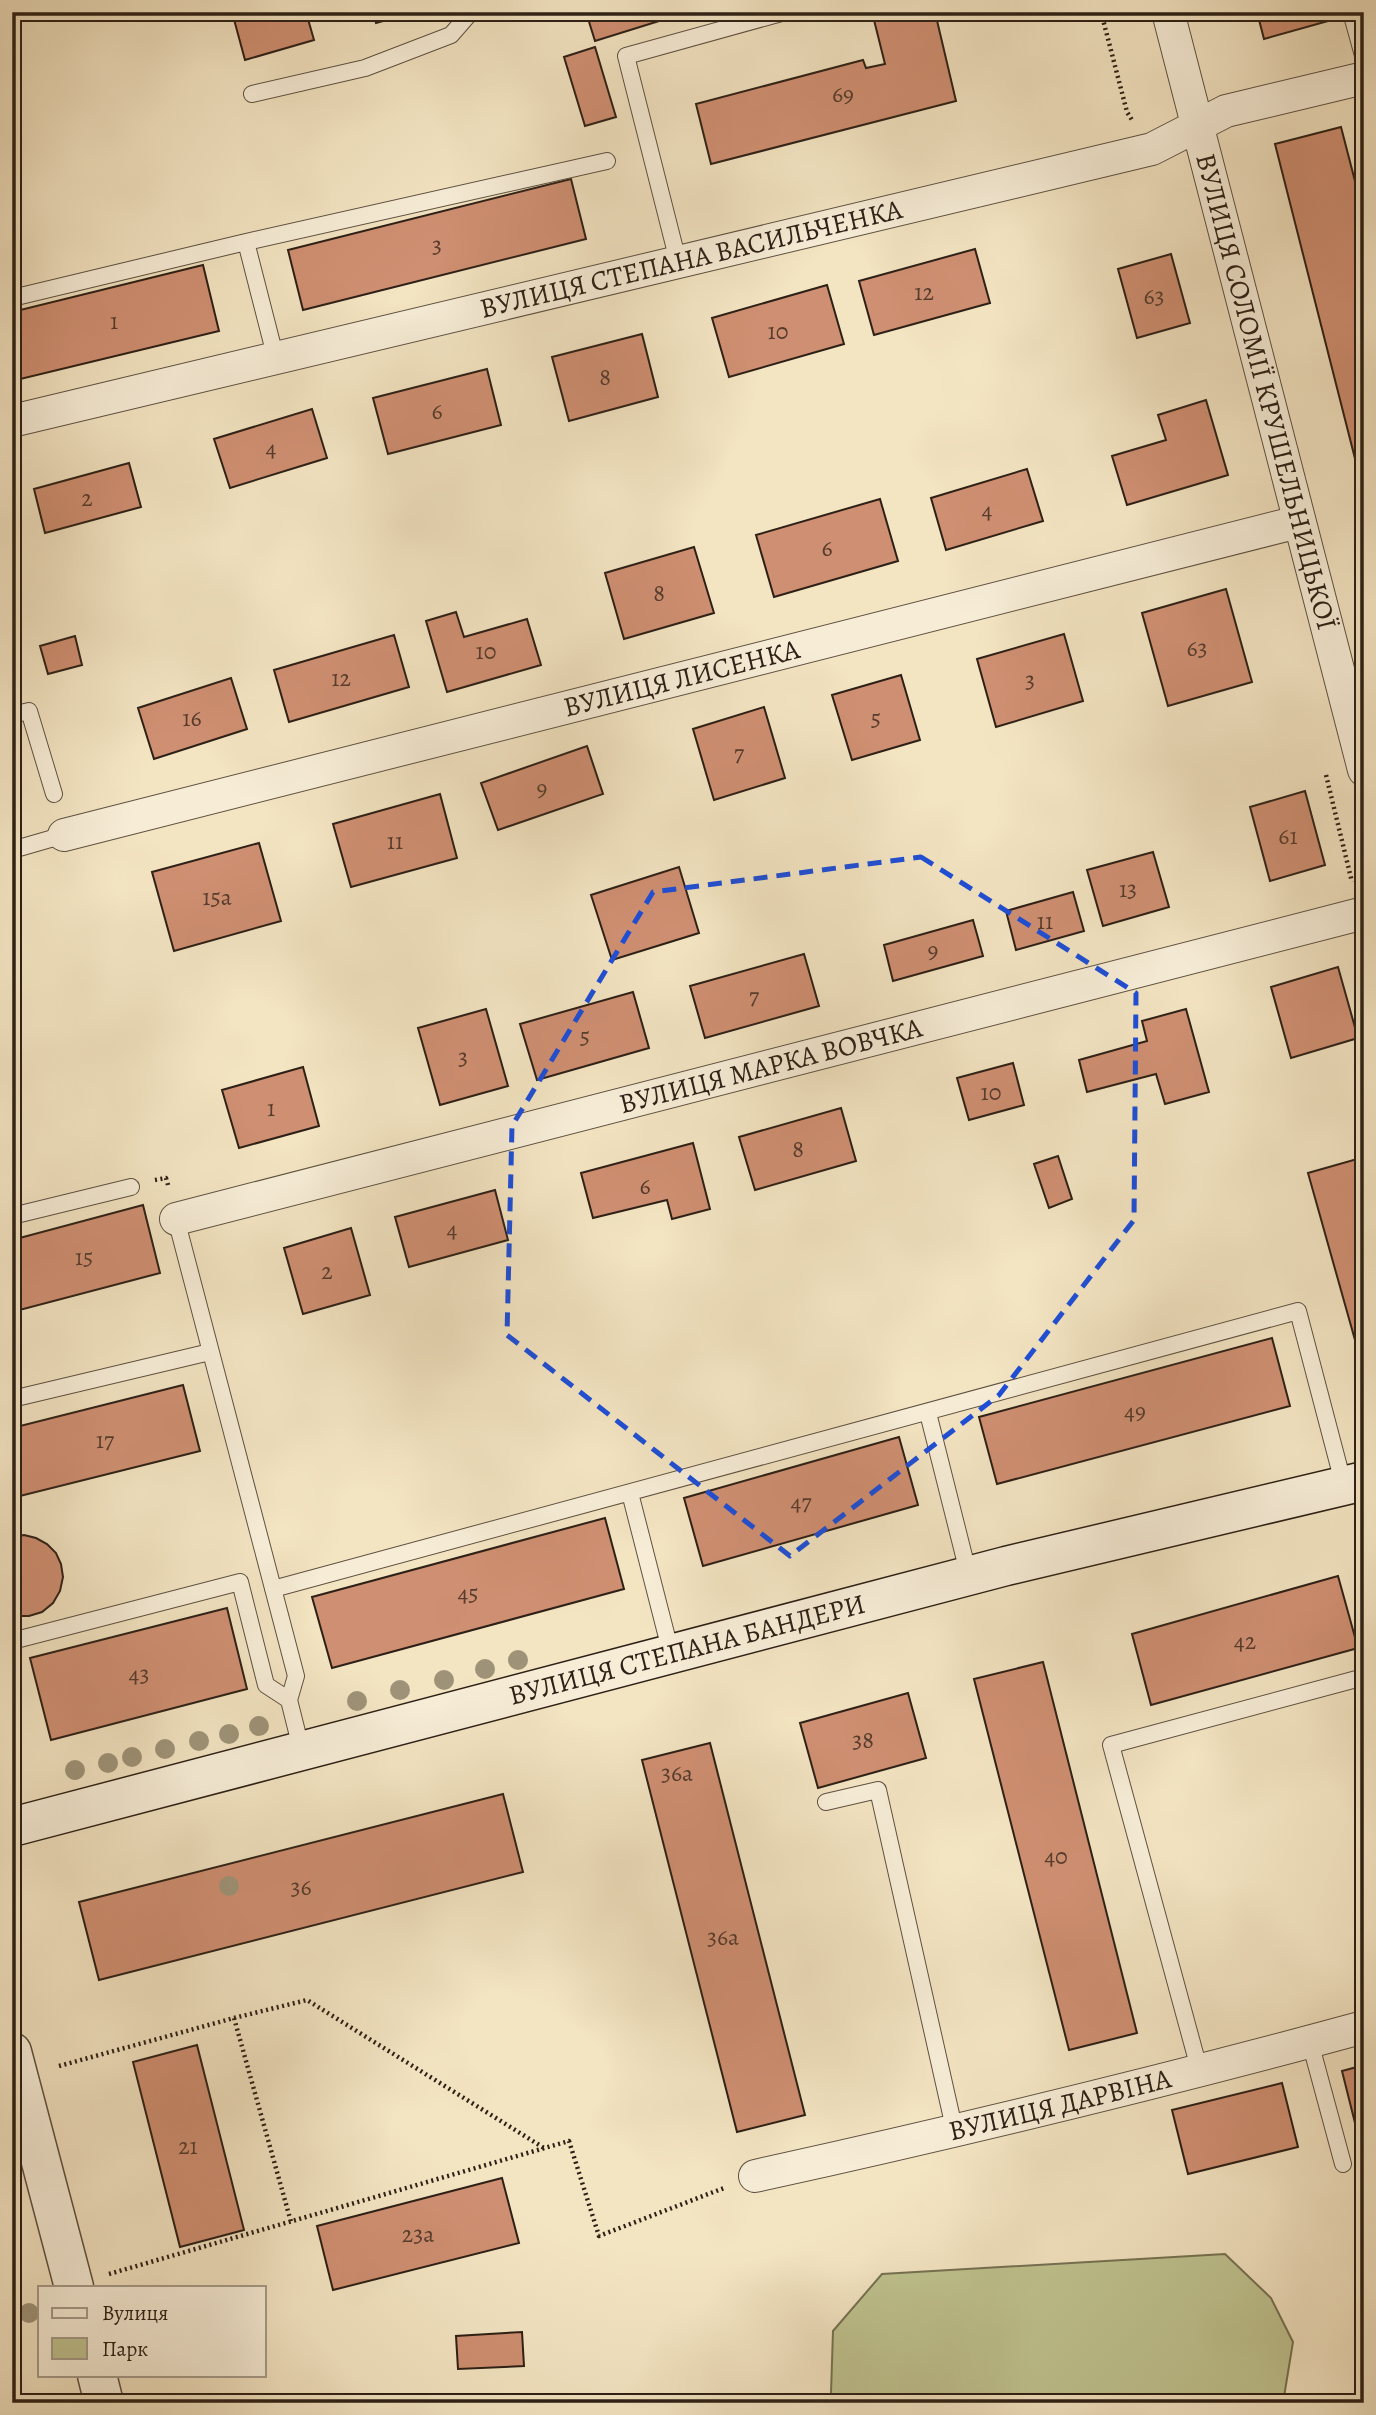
<svg xmlns="http://www.w3.org/2000/svg" width="1376" height="2415" font-family="Alegreya,serif">
	<rect width="100%" height="100%" fill="#f3e4c2"/>
	<filter id="stains"><feTurbulence type="fractalNoise" baseFrequency=".00286" numOctaves="4"/><feColorMatrix values="0 0 0 0 .2 0 0 0 0 .09 0 0 0 0 .02 0 0 0 .5 -.17"/></filter>
	<radialGradient id="worn" r=".72"><stop offset=".6" stop-color="#630" stop-opacity="0"/><stop offset="1" stop-color="#630" stop-opacity=".3"/></radialGradient>
	<!-- green -->
	<path fill="#bfc390" stroke="#767253" stroke-width="2" d="M1225,2254l46,44 22,44 -10,61h-445l-7,-10 2,-62 49,-57z"/>
	<!-- building -->
	<path fill="#cf8f72" stroke="#2d2016" stroke-width="2" d="M232,12h74l8,28 -69,20z
		M373,12h42l-39,11z
		M586,12h102l-93,29z
		M889,12h46l21,89 -245,63 -15,-60 167,-44 3,8 19,-4 -12,-48z
		M1257,12h69l2,9 -64,18z
		M595,47l21,70 -31,9 -21,-69z
		M1341,127l23,89v278l-89,-350z
		M571,179l15,60 -283,71 -15,-60z
		M975,249l15,54 -116,32 -15,-54z
		M1171,254l19,69 -53,15 -19,-69z
		M203,265l16,66 -207,50v-69z
		M827,285l17,59 -115,33 -17,-59z
		M642,334l16,63 -89,24 -17,-64z
		M487,369l14,56 -113,29 -15,-56z
		M1206,400l22,75 -101,30 -15,-49 54,-16 -8,-25z
		M312,409l15,49 -97,30 -16,-49z
		M129,463l12,44 -96,26 -11,-44z
		M1027,469l16,52 -97,29 -15,-52z
		M880,499l18,62 -124,36 -18,-62z
		M694,547l20,66 -90,26 -19,-66z
		M1226,589l26,93 -84,24 -26,-93z
		M456,612l8,25 63,-18 14,46 -94,27 -21,-71z
		M1064,634l19,67 -87,26 -19,-68z
		M394,635l15,52 -120,35 -15,-52z
		M75,636l7,29 -34,9 -8,-28z
		M901,675l19,65 -68,20 -20,-65z
		M231,678l16,51 -93,30 -16,-51z
		M764,707l21,71 -71,22 -21,-71z
		M587,746l16,48 -105,36 -17,-47z
		M1305,791l20,74 -55,16 -20,-74z
		M440,794l17,64 -106,29 -18,-63z
		M259,843l22,78 -107,30 -22,-79z
		M1153,852l16,55 -66,19 -16,-56z
		M679,867l20,66 -87,27 -21,-65z
		M1073,892l11,39 -68,19 -10,-39z
		M973,920l10,36 -90,25 -9,-36z
		M804,954l15,52 -114,32 -15,-52z
		M1338,967l20,71 -67,20 -20,-71z
		M633,992l16,56 -112,32 -17,-56z
		M486,1009l22,77 -68,19 -22,-77z
		M1186,1009l23,83 -44,12 -9,-30 -69,18 -8,-32 68,-19 -5,-20z
		M1013,1063l11,42 -55,15 -12,-42z
		M303,1067l16,59 -80,22 -17,-58z
		M841,1108l15,53 -101,29 -16,-53z
		M693,1143l17,66 -38,10 -5,-19 -74,18 -12,-45z
		M1058,1156l14,43 -23,9 -15,-44z
		M1364,1157v215l-56,-199z
		M495,1190l13,50 -99,27 -14,-50z
		M143,1205l17,68 -148,39v-72z
		M351,1228l19,67 -67,19 -19,-66z
		M1272,1338l18,68 -293,78 -18,-67z
		M183,1385l17,66 -188,47v-70z
		M899,1437l19,68 -215,61 -19,-68z
		M605,1518l19,71 -292,79 -20,-71z
		M24,1535l12,3 11,6 9,9 5,11 2,13 -3,14 -7,12 -11,9 -13,4h-14l-3,-1v-78z
		M1338,1576l20,72 -207,57 -19,-71z
		M227,1608l20,81 -196,51 -21,-82z
		M1043,1662l94,371 -68,17 -95,-371z
		M908,1693l18,65 -108,30 -18,-65z
		M710,1743l95,372 -68,17 -95,-372z
		M503,1794l20,78 -424,108 -20,-78z
		M197,2045l47,185 -64,17 -47,-185z
		M1364,2065v94l-22,-88z
		M1282,2083l16,64 -110,27 -16,-64z
		M502,2178l17,65 -186,47 -16,-64z
		M522,2332l2,34 -66,3 -2,-33z"/>
	<g fill="none" stroke-linecap="round" stroke-linejoin="round">
		<!-- service casing -->
		<g stroke="#5e5141" stroke-width="18">
			<path id="service" d="M1351,12l13,47
				M252,94l113,-26 86,-33 20,-23
				M678,261l-52,-205 159,-44
				M12,298l234,-56
				M276,359l-30,-117 361,-81
				M12,715l17,-4 25,83
				M12,850l52,-15
				M12,1216l119,-29
				M176,1219l120,457 -7,24 13,52
				M12,1399l198,-47
				M928,1413l41,163
				M630,1493l41,160
				M273,1589l1025,-278 46,175
				M12,1641l228,-59 26,103 23,15
				M826,1802l52,-12 77,342
				M1310,2042l33,122
				M1200,2072l-89,-327 253,-68"/>
		</g>
		<!-- minor casing -->
		<g stroke="#5e5141" stroke-width="34">
			<g id="minor">
				<path id="s1" d="M1168,12l196,758"/>
				<path id="s2" d="M12,421l1140,-272 74,-38 138,-33"/>
				<path id="s3" d="M64,835l1234,-313"/>
				<path id="s4" d="M176,1219l1188,-306"/>
				<path id="s5" d="M755,2176c204,-45 407,-94 609,-149"/>
			</g>
		</g>
		<!-- tertiary casing -->
		<g stroke="#5e5141" stroke-width="41">
			<path id="tertiary" d="M12,2052l62,235
				M97,2375l7,28"/>
		</g>
		<!-- secondary casing -->
		<g stroke="#2d2016" stroke-width="41">
			<g id="secondary">
				<path id="s6" d="M12,1827l994,-261 358,-85"/>
			</g>
		</g>
		<!-- path -->
		<path stroke="#2d2016" stroke-width="4.5" stroke-dasharray="2 3.5" stroke-linecap="butt" d="M1101,12l26,100 5,8
			M1326,775l26,107
			M155,1180l11,-2 2,7
			M234,2018l73,-18 237,148
			M59,2066l175,-48 57,204
			M109,2274l460,-133 30,95 125,-48"/>
		<!-- service -->
		<use href="#service" stroke="#f7edd7" stroke-width="16"/>
		<!-- minor -->
		<use href="#minor" stroke="#f7edd7" stroke-width="32"/>
		<!-- tertiary -->
		<use href="#tertiary" stroke="#f7edd7" stroke-width="38"/>
		<!-- secondary -->
		<use href="#secondary" stroke="#f7edd7" stroke-width="38"/>
	</g>
	<!-- trees -->
	<g fill="#9e9378">
		<circle cx="518" cy="1660" r="10"/>
		<circle cx="485" cy="1669" r="10"/>
		<circle cx="444" cy="1680" r="10"/>
		<circle cx="400" cy="1690" r="10"/>
		<circle cx="357" cy="1701" r="10"/>
		<circle cx="259" cy="1726" r="10"/>
		<circle cx="229" cy="1734" r="10"/>
		<circle cx="199" cy="1741" r="10"/>
		<circle cx="165" cy="1749" r="10"/>
		<circle cx="132" cy="1757" r="10"/>
		<circle cx="108" cy="1763" r="10"/>
		<circle cx="75" cy="1770" r="10"/>
		<circle cx="229" cy="1886" r="10"/>
		<circle cx="29" cy="2313" r="10"/>
	</g>
	<!-- marked area -->
	<path fill="none" stroke="#1d4ed8" stroke-width="5" stroke-dasharray="14 9" stroke-linejoin="round" d="M921,857l215,136 -2,227 -135,175 -209,161 -283,-221 5,-209 141,-234z"/>
	<g text-anchor="middle" dominant-baseline="central" stroke-width="7" stroke-linejoin="round" paint-order="stroke">
		<!-- number labels -->
		<g font-size="24" fill="#563c2d">
			<text x="843" y="94">69</text>
			<text x="437" y="245">3</text>
			<text x="924" y="292">12</text>
			<text x="1154" y="296">63</text>
			<text x="114" y="321">1</text>
			<text x="778" y="331">10</text>
			<text x="605" y="377">8</text>
			<text x="437" y="411">6</text>
			<text x="271" y="448">4</text>
			<text x="87" y="498">2</text>
			<text x="987" y="510">4</text>
			<text x="827" y="548">6</text>
			<text x="659" y="593">8</text>
			<text x="1197" y="648">63</text>
			<text x="486" y="651">10</text>
			<text x="341" y="678">12</text>
			<text x="1030" y="680">3</text>
			<text x="192" y="718">16</text>
			<text x="876" y="718">5</text>
			<text x="739" y="753">7</text>
			<text x="542" y="788">9</text>
			<text x="1288" y="836">61</text>
			<text x="395" y="841">11</text>
			<text x="1128" y="889">13</text>
			<text x="217" y="897">15а</text>
			<text x="1045" y="921">11</text>
			<text x="933" y="950">9</text>
			<text x="754" y="996">7</text>
			<text x="585" y="1036">5</text>
			<text x="463" y="1057">3</text>
			<text x="991" y="1092">10</text>
			<text x="271" y="1108">1</text>
			<text x="798" y="1149">8</text>
			<text x="645" y="1186">6</text>
			<text x="452" y="1229">4</text>
			<text x="84" y="1257">15</text>
			<text x="327" y="1271">2</text>
			<text x="1135" y="1411">49</text>
			<text x="105" y="1440">17</text>
			<text x="801" y="1502">47</text>
			<text x="468" y="1593">45</text>
			<text x="1245" y="1641">42</text>
			<text x="139" y="1674">43</text>
			<text x="863" y="1740">38</text>
			<text x="677" y="1773">36а</text>
			<text x="1056" y="1856">40</text>
			<text x="301" y="1887">36</text>
			<text x="723" y="1937">36а</text>
			<text x="188" y="2146">21</text>
			<text x="418" y="2234">23а</text>
		</g>
		<!-- street labels -->
		<g font-size="28" fill="#2d2016" stroke="#f7edd7">
			<text stroke="none"><textPath href="#s2" startOffset="698">ВУЛИЦЯ СТЕПАНА ВАСИЛЬЧЕНКА</textPath></text>
			<text stroke="none"><textPath href="#s1" startOffset="392">ВУЛИЦЯ СОЛОМІЇ КРУШЕЛЬНИЦЬКОЇ</textPath></text>
			<text stroke="none"><textPath href="#s3" startOffset="637">ВУЛИЦЯ ЛИСЕНКА</textPath></text>
			<text stroke="none"><textPath href="#s4" startOffset="614">ВУЛИЦЯ МАРКА ВОВЧКА</textPath></text>
			<text stroke="none"><textPath href="#s6" startOffset="698">ВУЛИЦЯ СТЕПАНА БАНДЕРИ</textPath></text>
			<text stroke="none"><textPath href="#s5" startOffset="313">ВУЛИЦЯ ДАРВІНА</textPath></text>
		</g>
	</g>
	<!-- margin -->
	<rect width="1376" height="2415" fill="none" stroke="#f3e4c2" stroke-width="42"/>
	<rect x="14" y="14" width="1348" height="2387" fill="none" stroke="#2d2016" stroke-width="3.5"/>
	<rect x="21" y="21" width="1334" height="2373" fill="none" stroke="#2d2016" stroke-width="2"/>
	<!-- legend -->
	<rect x="38" y="2286" width="228" height="91" fill="#f7edd7" stroke="#a69b8a" stroke-width="2"/>
	<rect x="52" y="2308" width="35" height="10" fill="#f7edd7" stroke="#a69b8a" stroke-width="2"/>
	<text x="102" y="2320" font-size="21" fill="#2d2016">Вулиця</text>
	<rect x="52" y="2338" width="35" height="21" fill="#bfc390" stroke="#a69b8a" stroke-width="2"/>
	<text x="102" y="2356" font-size="21" fill="#2d2016">Парк</text>
	<rect width="100%" height="100%" filter="url(#stains)"/>
	<rect width="100%" height="100%" fill="url(#worn)"/>
</svg>
